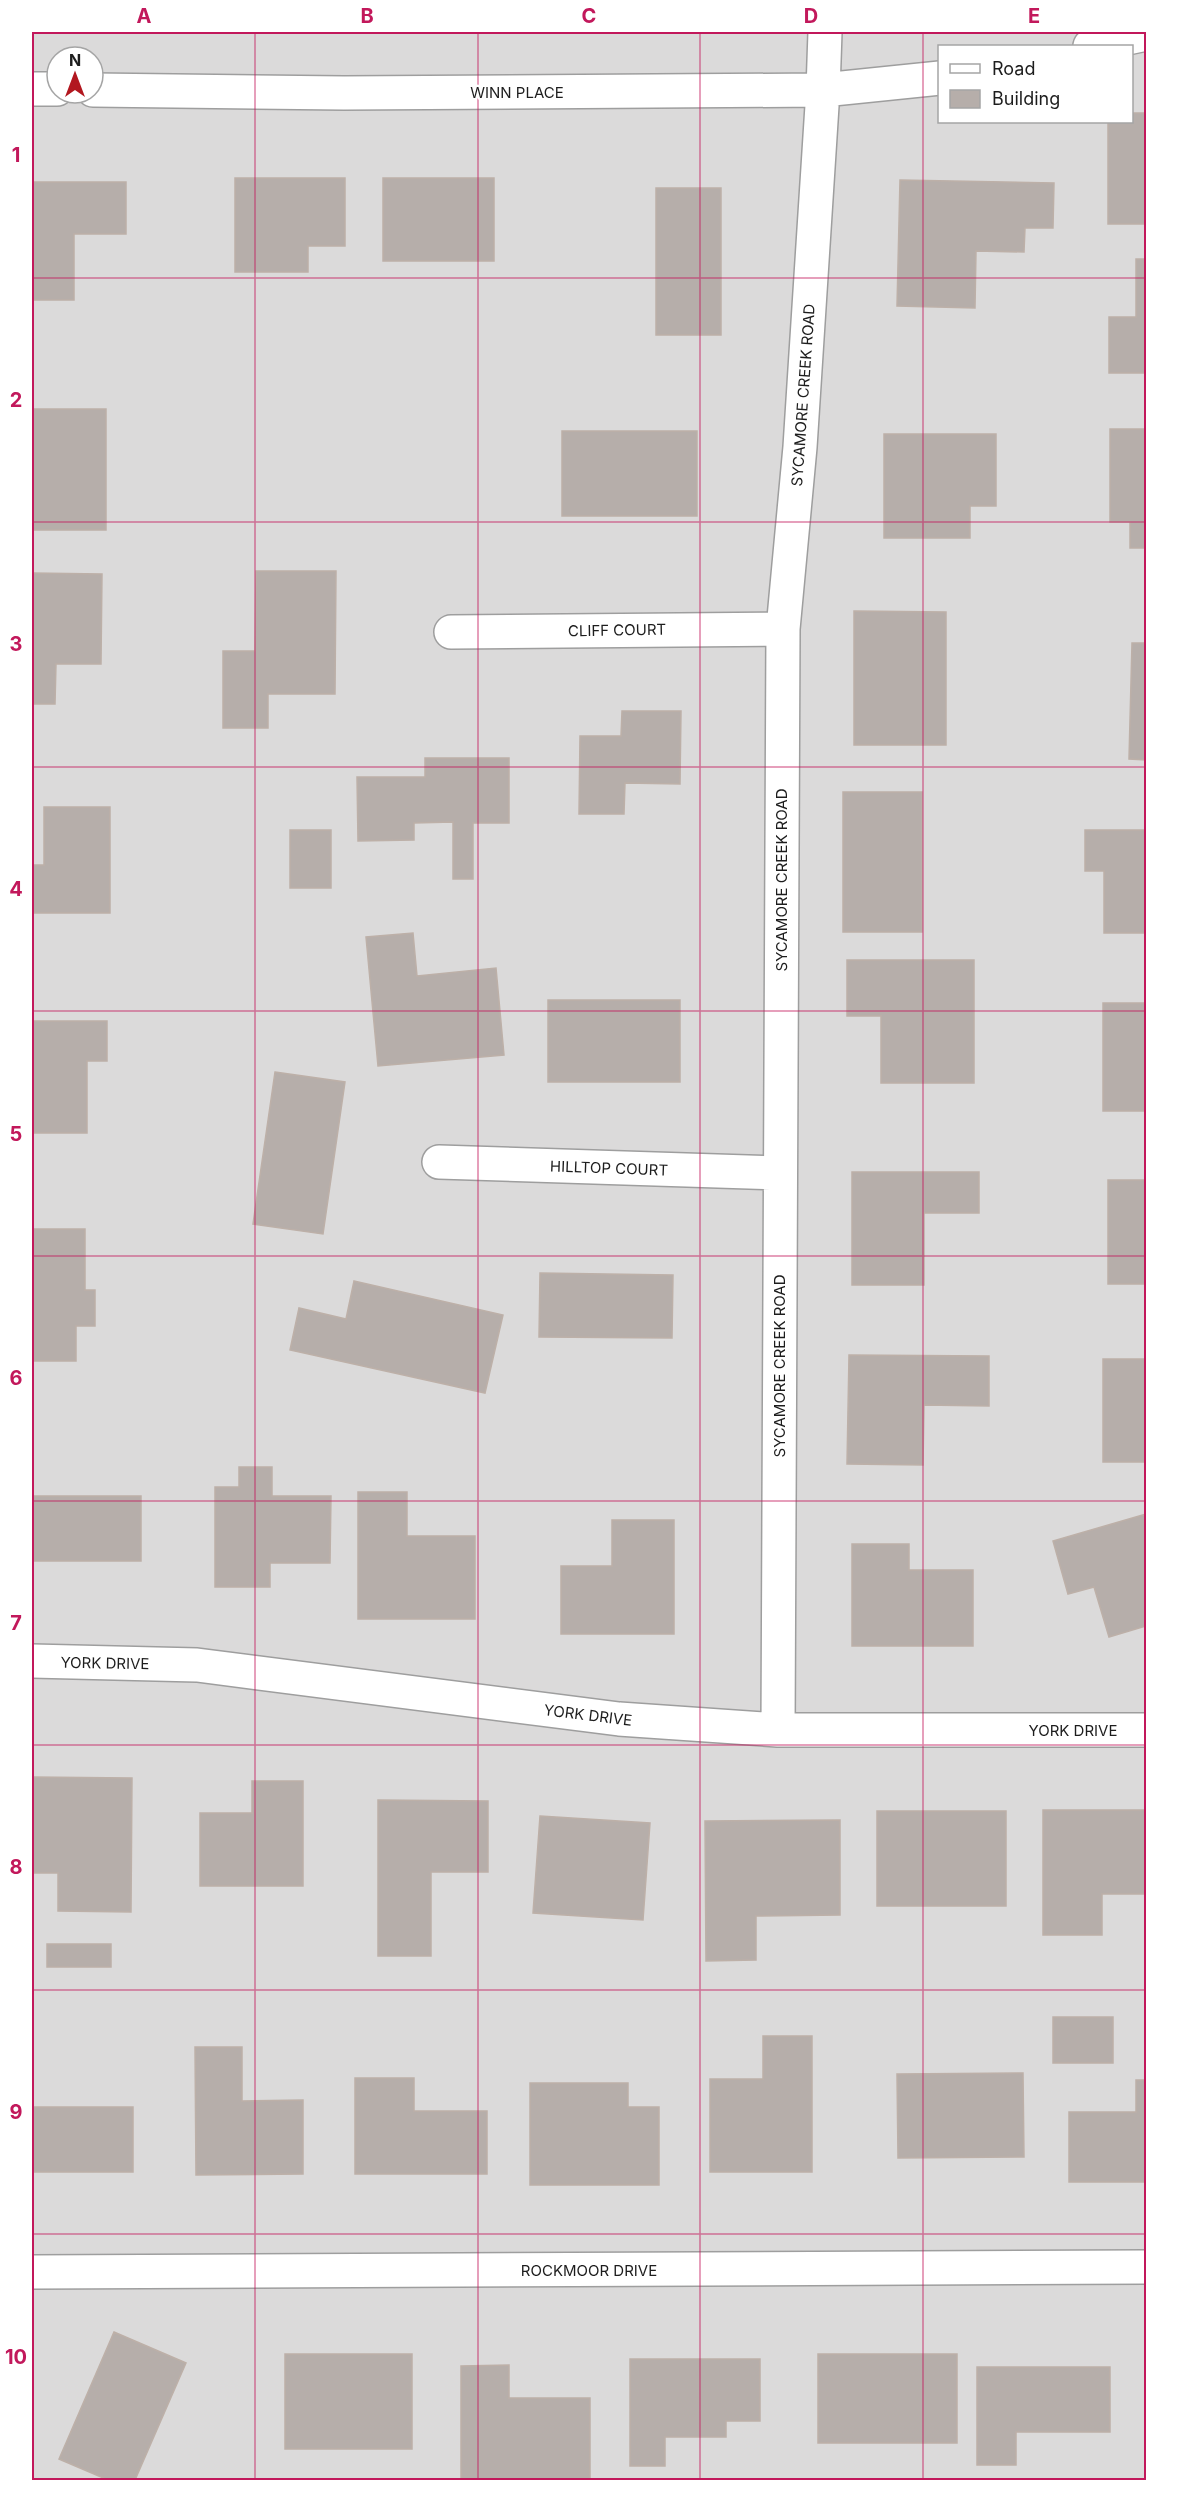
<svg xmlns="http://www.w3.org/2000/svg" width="1178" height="2512" font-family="Inter,sans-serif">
	<rect width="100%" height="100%" fill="#ede9e4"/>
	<!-- residential -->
	<path fill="#dbdada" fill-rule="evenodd" d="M32,32h1114v2448h-1114zM940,46h192v76h-192zM57,57h36v36h-36z"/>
	<!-- building -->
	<path fill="#b6aeaa" stroke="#bdb0a8" stroke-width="1.5" d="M1132,113h14v111h-38v-102h24z
		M235,178h110v68h-37v26h-73z
		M383,178h111v83h-111z
		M900,180l154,3 -1,45h-28l-1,24 -48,-1 -1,57 -78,-2z
		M32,182h94v52h-52v66h-42z
		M656,188h65v147h-65z
		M1136,259h10v114h-37v-56h27z
		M32,409h74v121h-74z
		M1110,429h36v119h-16v-26h-20z
		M562,431h135v85h-135z
		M884,434h112v72h-26v32h-86z
		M256,571h80l-1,123h-67v34h-45v-77h32z
		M32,573l70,1 -1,90h-45l-1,40h-23z
		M854,611l92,1v133h-92z
		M1132,643h14v117l-17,-1z
		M622,711h59l-1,73 -55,-1 -1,31h-45l1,-78h41z
		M425,758h84v65h-36v56h-20v-57l-39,1v17l-56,1 -1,-64h68z
		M843,792h79v140h-79z
		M44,807h66v106h-78v-48h12z
		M290,830h41v58h-41z
		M1085,830h61v103h-42v-62h-19z
		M413,933l4,43 79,-8 8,87 -126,11 -12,-129z
		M847,960h127v123h-93v-67h-34z
		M548,1000h132v82h-132z
		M1103,1003h43v108h-43z
		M32,1021h75v40h-20v72h-55z
		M275,1072l70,10 -22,152 -70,-10z
		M852,1172h127v41h-55v72h-72z
		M1108,1180h38v104h-38z
		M32,1229h53v61h10v36h-19v35h-44z
		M540,1273l133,2 -1,63 -133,-1z
		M354,1281l149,34 -18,78 -195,-43 9,-42 47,11z
		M849,1355l140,1v50l-65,-1 -1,60 -76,-1z
		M1103,1359h43v103h-43z
		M239,1467h33v29h59l-1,67h-60v24h-55v-100h24z
		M358,1492h49v44h68v83h-117z
		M32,1496h109v65h-109z
		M1146,1514v112l-37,11 -15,-50 -26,7 -15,-53z
		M612,1520h62v114h-113v-68h51z
		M852,1544h57v26h64v76h-121z
		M32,1777l100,1 -1,134 -73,-1v-38h-26z
		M252,1781h51v105h-103v-73h52z
		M378,1800l110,1v71h-57v84h-53z
		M1043,1810h103v84h-44v41h-59z
		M877,1811h129v95h-129z
		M540,1816l110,7 -7,97 -110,-7z
		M840,1820v95l-84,1v44l-50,1 -1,-140z
		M47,1944h64v23h-64z
		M1053,2017h60v46h-60z
		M763,2036h49v136h-102v-93h53z
		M195,2047h47v54l61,-1v74l-107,1z
		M1023,2073l1,84 -126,1 -1,-84z
		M355,2078h59v33h73v63h-132z
		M1136,2080h10v102h-77v-70h67z
		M530,2083h98v24h31v78h-129z
		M32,2107h101v65h-101z
		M114,2332l72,31 -51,117h-27l-49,-21z
		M285,2354h127v95h-127z
		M818,2354h139v89h-139z
		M630,2359h130v62h-34v16h-61v29h-35z
		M509,2365v33h81v81h-129v-113z
		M977,2367h133v65h-94v33h-39z"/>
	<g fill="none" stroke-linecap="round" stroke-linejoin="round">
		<!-- minor casing -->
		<g stroke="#9e9e9e" stroke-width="36">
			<path id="minor" d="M1090,46l56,-12
				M32,89h25
				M93,90l251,3 479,-3 117,-12
				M451,632l332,-3
				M439,1162l340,11
				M32,1661l165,4 422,54 159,11h368
				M778,1730l5,-1101 17,-182 23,-357 2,-58
				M32,2272l1114,-5"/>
		</g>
		<!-- minor -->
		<use href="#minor" stroke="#fff" stroke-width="33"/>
	</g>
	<!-- grid -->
	<path fill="none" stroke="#c2185b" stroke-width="1.5" stroke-opacity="0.55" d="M255,32v2448M478,32v2448M700,32v2448M923,32v2448M32,278h1114M32,522h1114M32,767h1114M32,1011h1114M32,1256h1114M32,1501h1114M32,1745h1114M32,1990h1114M32,2234h1114"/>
	<g text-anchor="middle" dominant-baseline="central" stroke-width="4.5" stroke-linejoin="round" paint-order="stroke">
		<!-- street labels -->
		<g font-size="15" fill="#1d1d1d" stroke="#fff">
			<text x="517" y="92">WINN PLACE</text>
			<text transform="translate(803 395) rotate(-86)">SYCAMORE CREEK ROAD</text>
			<text transform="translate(617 630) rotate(-1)">CLIFF COURT</text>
			<text transform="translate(781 880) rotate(-90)">SYCAMORE CREEK ROAD</text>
			<text transform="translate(609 1168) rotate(2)">HILLTOP COURT</text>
			<text transform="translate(779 1366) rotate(-90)">SYCAMORE CREEK ROAD</text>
			<text transform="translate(105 1663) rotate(1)">YORK DRIVE</text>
			<text transform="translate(588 1715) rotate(7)">YORK DRIVE</text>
			<text x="1073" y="1730">YORK DRIVE</text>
			<text x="589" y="2270">ROCKMOOR DRIVE</text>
		</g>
	</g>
	<!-- border -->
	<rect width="1178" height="2512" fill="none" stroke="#ffffff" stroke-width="66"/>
	<!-- legend -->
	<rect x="938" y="45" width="195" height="78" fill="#ffffff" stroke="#a5a5a5" stroke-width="1.5"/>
	<rect x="950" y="64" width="30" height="9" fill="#ffffff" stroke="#a5a5a5" stroke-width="1.5"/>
	<text x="992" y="75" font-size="18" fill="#1d1d1d">Road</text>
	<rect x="950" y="90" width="30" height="18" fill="#b6aeaa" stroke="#a5a5a5" stroke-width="1.5"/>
	<text x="992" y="105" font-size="18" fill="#1d1d1d">Building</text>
	<!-- north arrow -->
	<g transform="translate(75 75)"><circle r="28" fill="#ffffff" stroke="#a5a5a5" stroke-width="1.5"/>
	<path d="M0-4.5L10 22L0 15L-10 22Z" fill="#b2171f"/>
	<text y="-9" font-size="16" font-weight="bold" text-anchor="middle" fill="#1d1d1d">N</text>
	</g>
	<rect x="33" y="33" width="1112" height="2446" fill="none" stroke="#c2185b" stroke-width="2"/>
	<g font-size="20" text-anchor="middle" font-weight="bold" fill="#c2185b">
		<text x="144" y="23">A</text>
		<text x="367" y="23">B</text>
		<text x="589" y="23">C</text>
		<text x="811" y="23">D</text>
		<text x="1034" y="23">E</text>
		<text x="16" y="162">1</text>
		<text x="16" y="407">2</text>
		<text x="16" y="651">3</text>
		<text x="16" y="896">4</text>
		<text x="16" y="1141">5</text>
		<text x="16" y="1385">6</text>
		<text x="16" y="1630">7</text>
		<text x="16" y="1874">8</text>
		<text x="16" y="2119">9</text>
		<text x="16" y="2364">10</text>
	</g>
</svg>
